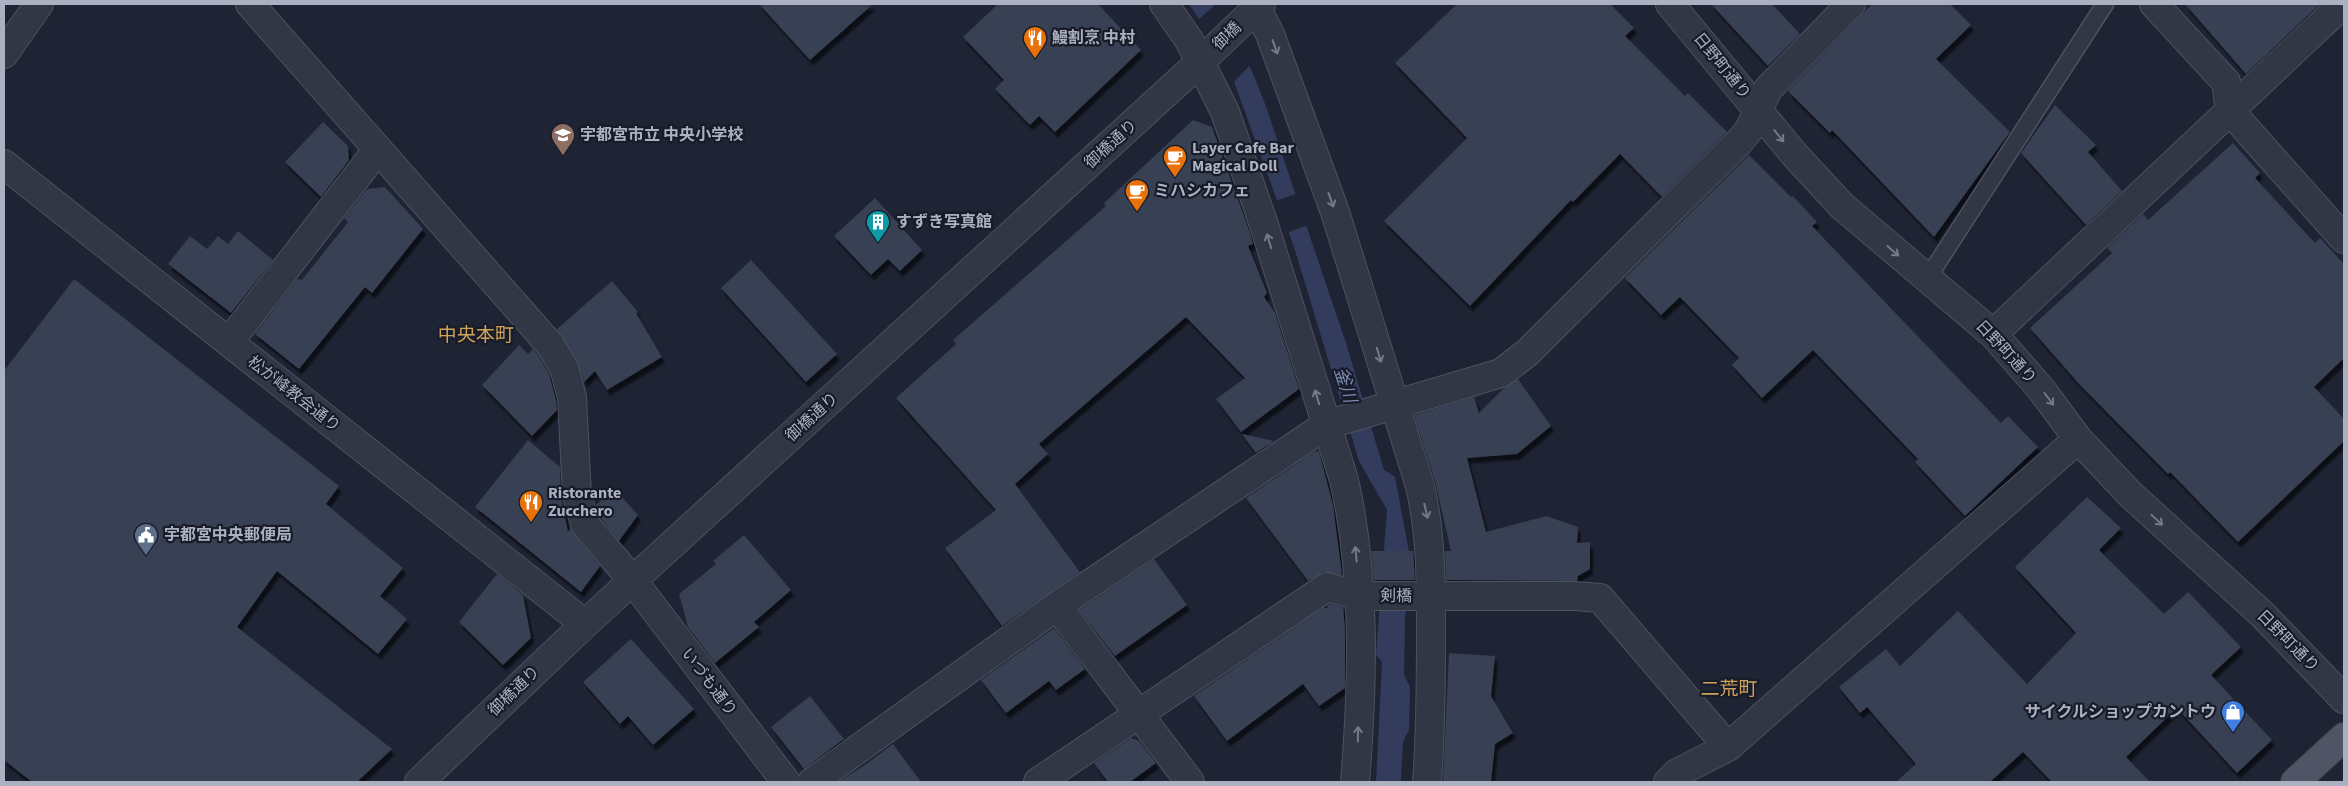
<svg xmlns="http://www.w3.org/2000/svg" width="2348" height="786" font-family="'Source Sans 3','Noto Sans JP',sans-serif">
	<defs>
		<filter id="shadow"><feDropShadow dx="3" dy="5.5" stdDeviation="1" flood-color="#0009"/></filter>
	</defs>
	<rect width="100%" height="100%" fill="#1f2434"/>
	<!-- water -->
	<path fill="#333c5c" d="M1189,4h25l23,31 27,66 82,242 38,127 11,7 18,96 -8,44 -1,58 6,12 -1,43 -6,12 -2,40h-25l6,-120 -6,-7 11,-145 -28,-49 -65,-214 -61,-168 -18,-36z"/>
	<!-- pier -->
	<path fill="#1f2434" d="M1216,4l23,30 12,30 -19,20 -19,-40 -16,-23z
		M1299,193l9,32 -22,8 -11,-32z"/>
	<!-- building -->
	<path fill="#383f52" filter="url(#shadow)" d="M759,4h114l-63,56z
		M998,4h100l43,46 -86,82 -16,-16 -9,9 -35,-36 9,-9 -41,-43z
		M1457,4h153l24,24 -9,8 60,60 3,-3 39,39 -65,65 -42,-43 -47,48 -2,-2 -101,106 -86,-85 83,-83 -72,-75z
		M1711,4h61l28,30 -32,32z
		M1872,4h78l21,21 -35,34 74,73 -76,105 -102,-107 -2,3 -42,-42z
		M2185,4h135l-74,70z
		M2055,105l41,40 -8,7 34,39 -36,34 -65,-72z
		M1193,120l19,7 38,106 3,11 -5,2 19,47 -3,4 11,16 24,76 -58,43 -25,-33 29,-21 -59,-61 -147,127 9,10 -33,30 65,88 -78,54 -57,-78 51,-38 -100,-112 60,-54 -3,-4 153,-134 -2,-3z
		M323,122l25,24 1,14 -28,37 -36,-35z
		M2233,143l27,30 -5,5 60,65 5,-5 24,26v94l-30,29 30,32v22l-106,101 -68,-70 -2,2 -88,-89 -50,-57 82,-75 -5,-5 36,-34 5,6z
		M1749,155l42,42 2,-1 24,26 -5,4 189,197 7,-7 30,31 -73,69 -50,-54 3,-3 -105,-109 -51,48 -30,-33 7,-7 -59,-61 -19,18 -36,-37z
		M385,187l38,42 -51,64 -7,-6 -66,82 -44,-35 42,-55 5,1 46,-58 -4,-4 23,-29z
		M875,198l47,52 -22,21 -12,-12 -17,16 -37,-39z
		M238,231l35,29 -42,53 -63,-49 22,-28 17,13 11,-13 10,8z
		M751,260l86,94 -31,28 -85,-94z
		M74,279l265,207 -13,18 77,64 -23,28 27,23 -29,35 -101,-83 -40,56 155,122 -35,33h-325l-28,-22v-389z
		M612,281l26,31 -2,1 26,44 -55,33 -12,-19 -11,11 -7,-22 -20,-31z
		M519,345l9,9 5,-5 5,6 11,19 7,26 1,10 -25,26 -50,-51z
		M1518,379l33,47 -34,28 -50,4 19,74 60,-16 32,11 -1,16 13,-1v27l-12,7 -1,5 -131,-1 -1,-29h6l-16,-70 -21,-66 60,-18 5,16 24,-24z
		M1242,434l32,7 -18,12z
		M528,440l32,27 1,30 7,35 2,-3 30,37 -19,26 -106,-85z
		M1315,451l4,1 14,53 9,70 -18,-3 -16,9 -62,-83z
		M614,488l24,27 -19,26 -20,-25 -3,-11z
		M2087,497l34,31 -22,22 65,64 24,-22 53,55 -30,28 61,65 -35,33 -60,-65 -51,49 24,25h-98l-29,-30 -33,30h-94l20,-18 -49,-57 -7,6 -21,-26 47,-38 14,17 58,-55 69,73 49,-51 -61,-66z
		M744,535l47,55 -37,32 5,5 -44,36 -27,-36 -9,-33 37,-30 -3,-3z
		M1371,551h42l2,29h-41z
		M1154,559l33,46 -72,51 -36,-46z
		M497,574l26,21 8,43 -28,27 -44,-43z
		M1330,604l13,3 2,24v57l-26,18 -16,-22 -76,57 -33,-45 129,-88h5l-1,-2z
		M1054,628l31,41 -29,21 -7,-9 -43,32 -25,-33z
		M631,639l63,70 -41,36 -25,-29 -8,8 -37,-42z
		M1449,653l46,3 -4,40 22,37 -18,11 -4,38h-48z
		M810,696l34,43 -40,30 -33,-42z
		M1131,738l8,3 17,22 -26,19h-22l-14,-19z
		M893,744l28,38h-83l27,-17z"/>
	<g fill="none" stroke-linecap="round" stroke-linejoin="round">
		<!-- service casing -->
		<g stroke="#4d5160" stroke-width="19">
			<path id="service" d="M1927,279l178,-275"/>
		</g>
		<!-- minor casing -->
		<g stroke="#4d5160" stroke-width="30">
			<path id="minor" d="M250,4l301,342 13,22 8,29 5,99 8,28 48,57 153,201
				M1164,4l25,36 36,72 39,113 80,255c22,96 19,204 11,302
				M1254,4l16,30 65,178 85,274c11,48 11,94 11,144 0,51 0,101 -4,152
				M1670,4l124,150 48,52 151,128 48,55 37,50 52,55 133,121 81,84
				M2154,4l72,78 4,29 114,128
				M1993,334l350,-330
				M229,342l149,-193
				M1057,606l133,176
				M812,782l245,-176 269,-181 175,-52 26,-20 212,-211 10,-12 19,-41 83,-85
				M1038,782l289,-195 34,9h214l25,2 128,149
				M1668,782l9,-9 51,-26 350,-308"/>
		</g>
		<!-- tertiary casing -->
		<g stroke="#4d5160" stroke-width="30">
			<path id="tertiary" d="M4,54l35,-50
				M4,164l581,460
				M419,782l166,-158 615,-562 61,-58"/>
		</g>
		<!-- primary casing -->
		<g stroke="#3c404f" stroke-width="30">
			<path id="primary" d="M2295,782l49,-45"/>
		</g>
		<!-- service -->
		<use href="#service" stroke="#323745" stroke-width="16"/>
		<!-- minor -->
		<use href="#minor" stroke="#323745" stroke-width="28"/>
		<!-- tertiary -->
		<use href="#tertiary" stroke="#323745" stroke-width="28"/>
		<!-- primary -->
		<use href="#primary" stroke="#505565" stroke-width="28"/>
	</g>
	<!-- one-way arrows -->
	<defs><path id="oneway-shaft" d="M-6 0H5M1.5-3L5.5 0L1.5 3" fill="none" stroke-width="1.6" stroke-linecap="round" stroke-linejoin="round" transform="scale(1.25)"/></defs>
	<g stroke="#757a8a">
		<use href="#oneway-shaft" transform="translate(1275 47) rotate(70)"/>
		<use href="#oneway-shaft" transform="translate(1779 136) rotate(51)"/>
		<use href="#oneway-shaft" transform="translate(1331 200) rotate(70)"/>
		<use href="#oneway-shaft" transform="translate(1269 241) rotate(-107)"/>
		<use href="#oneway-shaft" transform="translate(1893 251) rotate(41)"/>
		<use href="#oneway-shaft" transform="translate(1379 355) rotate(73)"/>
		<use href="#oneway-shaft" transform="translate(1317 397) rotate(-107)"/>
		<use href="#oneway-shaft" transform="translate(2049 399) rotate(53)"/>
		<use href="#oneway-shaft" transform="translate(1426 511) rotate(77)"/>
		<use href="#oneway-shaft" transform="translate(2157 520) rotate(43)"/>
		<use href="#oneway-shaft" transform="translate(1356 554) rotate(-95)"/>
		<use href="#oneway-shaft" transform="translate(1358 734) rotate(-89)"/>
	</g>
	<!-- icons -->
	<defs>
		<g id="restaurant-pin" transform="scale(1.25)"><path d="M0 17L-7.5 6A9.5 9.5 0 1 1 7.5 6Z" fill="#e8710a" stroke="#181c29"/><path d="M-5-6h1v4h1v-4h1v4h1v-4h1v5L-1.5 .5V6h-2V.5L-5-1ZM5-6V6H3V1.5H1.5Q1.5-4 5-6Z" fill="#fff"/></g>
		<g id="school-pin" transform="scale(1.25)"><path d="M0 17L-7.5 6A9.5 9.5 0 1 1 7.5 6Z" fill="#8d6e63" stroke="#181c29"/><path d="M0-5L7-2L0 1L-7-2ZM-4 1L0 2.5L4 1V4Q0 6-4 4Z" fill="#fff"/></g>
		<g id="cafe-pin" transform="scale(1.25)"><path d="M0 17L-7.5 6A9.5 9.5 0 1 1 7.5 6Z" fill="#e8710a" stroke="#181c29"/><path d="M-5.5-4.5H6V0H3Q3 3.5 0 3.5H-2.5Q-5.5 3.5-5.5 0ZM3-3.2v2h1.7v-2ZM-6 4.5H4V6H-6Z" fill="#fff"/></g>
		<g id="building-pin" transform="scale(1.25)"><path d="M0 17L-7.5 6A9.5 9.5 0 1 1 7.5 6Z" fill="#0f9aa8" stroke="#181c29"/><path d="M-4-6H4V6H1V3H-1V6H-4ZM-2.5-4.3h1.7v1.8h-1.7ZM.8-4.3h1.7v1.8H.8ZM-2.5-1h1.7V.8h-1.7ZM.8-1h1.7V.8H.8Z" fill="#fff"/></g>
		<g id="civic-pin" transform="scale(1.25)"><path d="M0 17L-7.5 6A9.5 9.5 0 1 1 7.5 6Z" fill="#5c6f8a" stroke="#181c29"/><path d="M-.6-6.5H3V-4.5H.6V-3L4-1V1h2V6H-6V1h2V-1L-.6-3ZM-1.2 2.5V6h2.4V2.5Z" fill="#fff"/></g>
		<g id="shop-pin" transform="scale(1.25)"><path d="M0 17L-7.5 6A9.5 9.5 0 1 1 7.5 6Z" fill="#3f7fe0" stroke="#181c29"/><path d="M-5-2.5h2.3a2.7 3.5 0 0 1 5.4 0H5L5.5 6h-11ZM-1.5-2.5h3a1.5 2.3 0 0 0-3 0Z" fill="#fff"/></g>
	</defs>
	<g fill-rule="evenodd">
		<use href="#restaurant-pin" x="1035" y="38"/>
		<use href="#school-pin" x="563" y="135"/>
		<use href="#cafe-pin" x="1175" y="157"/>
		<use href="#cafe-pin" x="1137" y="191"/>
		<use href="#building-pin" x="878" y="222"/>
		<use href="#restaurant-pin" x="531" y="502"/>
		<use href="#civic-pin" x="146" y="535"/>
		<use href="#shop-pin" x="2233" y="712"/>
	</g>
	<g text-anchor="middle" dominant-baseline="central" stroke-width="4.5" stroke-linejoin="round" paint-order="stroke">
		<!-- street labels -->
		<g font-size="16" fill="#acb1c2" stroke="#181c29">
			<text transform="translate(1227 36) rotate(-44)">御橋</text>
			<text transform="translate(1722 66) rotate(51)">日野町通り</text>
			<text transform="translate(1111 144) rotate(-42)">御橋通り</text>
			<text transform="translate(2006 352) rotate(47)">日野町通り</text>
			<text transform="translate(294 394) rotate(38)">松が峰教会通り</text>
			<text transform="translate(812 417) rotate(-42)">御橋通り</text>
			<text transform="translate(1396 596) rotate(1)">剣橋</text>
			<text transform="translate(2288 641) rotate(45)">日野町通り</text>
			<text transform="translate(709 682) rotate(53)">いづも通り</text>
			<text transform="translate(514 691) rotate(-44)">御橋通り</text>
		</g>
		<!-- poi labels -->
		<g font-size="16" font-weight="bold" fill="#acb1c2" stroke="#181c29" text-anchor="start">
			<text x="1052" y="38">鰻割烹 中村</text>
			<text x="580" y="135">宇都宮市立 中央小学校</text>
			<text x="1192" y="148">Layer Cafe Bar<tspan x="1192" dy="18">Magical Doll</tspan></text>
			<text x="1154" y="191">ミハシカフェ</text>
			<text x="896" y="222">すずき写真館</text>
			<text x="548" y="493">Ristorante<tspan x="548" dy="18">Zucchero</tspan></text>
			<text x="164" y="535">宇都宮中央郵便局</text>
			<text x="2216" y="712" text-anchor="end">サイクルショップカントウ</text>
		</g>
		<!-- water labels -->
		<g font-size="18" font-style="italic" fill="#7c89af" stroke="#181c29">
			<text transform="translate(1345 385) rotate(72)">釜川</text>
		</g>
		<!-- quarter labels -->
		<g font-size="19" fill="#cfa25a" stroke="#181c29">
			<text x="476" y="335">中央本町</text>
			<text x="1729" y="689">二荒町</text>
		</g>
	</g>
	<!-- border -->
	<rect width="2348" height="786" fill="none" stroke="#acb1c2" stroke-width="10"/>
</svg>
